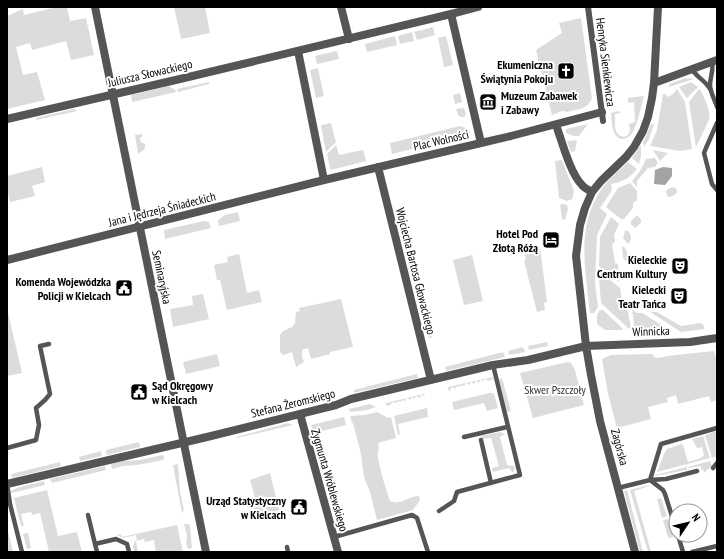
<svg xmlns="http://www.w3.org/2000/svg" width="724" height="559" font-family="'PT Sans Narrow',sans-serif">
	<rect width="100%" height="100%" fill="#fff"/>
	<!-- green -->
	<path fill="#dcdcdc" d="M57,7h10l3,14 16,-3 8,37 -23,5 -5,-19 -34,9 -2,-7 -14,4 7,28 14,-3 8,28 -38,9v-93l16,-7 1,6z
		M174,7h31l5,26 -29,6z
		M581,18l11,80c-5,12 -14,11 -25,14 -6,-3 -10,2 -15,3l-16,-65 26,-17 -3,-10z
		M433,27l2,8 -18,5 -3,-8z
		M412,32l2,9 -14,3 -2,-8z
		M395,36l2,9 -30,7 -2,-8z
		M446,36l7,29 -9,2 -6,-29z
		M337,51l2,8 -22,5 -2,-8z
		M318,68l6,28 -8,2 -6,-28z
		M686,78l8,1 -25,8v-3z
		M209,82v2l-31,8 -1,-3z
		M691,82l7,5 -11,11 -8,-11z
		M169,86l6,4 1,2 -44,10 -1,-7z
		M677,89l8,13 7,47 -12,2 -30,-5 7,-16 6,-35 1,-2 4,4 5,-3z
		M699,89l2,2c4,9 10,19 8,29l-13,27 -7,-45z
		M460,93l2,9 -7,2 -2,-9z
		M644,96c-3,11 -6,26 -11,36 -2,3 -6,7 -10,7 -12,-1 -11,-18 -12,-26l9,-2v2l-5,1c0,6 -1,16 3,20 4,5 11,3 12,-4 0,0 -1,-6 -1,-6l6,-2 -1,-20 -6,1v-5z
		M464,108l2,7 -2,2h-3l-3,-2 -2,-6z
		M74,109l3,2 -41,9v-2z
		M331,123l5,19 -10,10 -5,-27z
		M588,124l-9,12h-5l-8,-3v-4z
		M651,124h3l-5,15 -5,8 -1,-4z
		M460,126l8,3 2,3 -1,3 -77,19 -2,-11z
		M142,134l1,2 -3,2 1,4 4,2c1,6 -3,7 -7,10l-3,-19z
		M577,140l-2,11 -4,1 -4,-11z
		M336,145l3,10 24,-5 3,11 -35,9 -1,-2 -3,-14z
		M641,145v11l-2,8 -7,-6z
		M653,150l15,3 -8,8z
		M655,158l3,5 -3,4 -7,1 -11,13v6l-5,-6 8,-10 6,-12z
		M562,160l12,31 -2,8 -5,2 -8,-3 -4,-37z
		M628,162l9,7c-7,9 -15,13 -26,15l1,6 -12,18 7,6 -10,21 -2,48 3,24 -4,6h-4c-4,-39 -14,-84 9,-120 7,-12 20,-22 29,-31z
		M42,167l3,15 -13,4 3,10 -25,6 -3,-13v-13z
		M630,183l7,8v9l-4,3v5l-9,11h-3l-15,-12 12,-19z
		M672,187l4,1 1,3 -1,3 -6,3 -3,-1 -1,-4 1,-2z
		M562,204l5,1 1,4 -3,11 -3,-1 -2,-14z
		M238,212l2,9 -21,5 -1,-6 7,-5z
		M636,216h2l3,4v3l-6,5 -4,-4v-3z
		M611,217l8,7 -5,11 1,7 -3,2 3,19 3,1 1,18 -20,-16 1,-29z
		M204,221l5,1 2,6 -46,11 -1,-9z
		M625,231h3c4,4 4,9 0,13l-5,-6z
		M623,246c5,5 5,9 5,15h-2l-3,-3 -1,-11z
		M540,247l7,55 -3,1 1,7 -8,2 -13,-51 2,-1 -2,-9z
		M239,254l8,39 12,-3 3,12 -35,8 -7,-30h-3l-3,-15 14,-3 -1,-5z
		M472,255l11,46 -19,4 -11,-45z
		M416,274l6,26h-2l-7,-25z
		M604,275l16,13 2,13 4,1 5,26 -2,1 -2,-2 -26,-24 -2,-25z
		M203,294l6,25 -36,8 -3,-18 23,-4 -1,-9z
		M341,299l12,48 -23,5v2l-19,5 -3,-11 -6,2v7l2,5 -8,5 -4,-15 -9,3 -3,-3v-17l3,-4 9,-4 3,-4 1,-11 4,-1 -1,-3z
		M7,308l15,65 -15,3z
		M632,309l5,4h5l26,16v3l-33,-1z
		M600,310h3l20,19 -1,1h-17l-8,-6v-9z
		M423,312h2l7,26h-3z
		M657,312l24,14 20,-3 3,3v3l-23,3 -31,-20z
		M547,342l1,4 -19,4 -1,-4z
		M523,347l2,5 -16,3 -1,-4z
		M714,351l3,11v38l-6,2 -2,-6 -31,8 -2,-9 -9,3 1,4 -20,5 3,12 -34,9 -9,-34 -6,-35 9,-4 41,-1 4,4 8,-1 2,-1z
		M503,352l2,5 -59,14 -1,-4z
		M217,354l3,12 -34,8 -3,-12z
		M568,362l3,1 4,7 9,35 -51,13 -13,-45z
		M417,374l1,4 -64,15v-3z
		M493,377v2l-4,2 -4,-2 -1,2 -3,-1 -2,3 -3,-2 -2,3 -3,-2 -2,3 -3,-2 -2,3 -3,-1 -1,2 -3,-1 -2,3 -3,-2 -3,5 -1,-5z
		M502,378l9,33 -4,1 -8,-32 1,-1z
		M490,393h3l1,1 4,14 -11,3 -3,-8 -30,7 -2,-8z
		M424,394l1,2 -4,-1 -1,3 -4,-2 -2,3 -2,-2 -2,3 -3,-2 -2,3 -3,-1 -1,2 -3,-1 -2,2 -3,-1 -4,4 -4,-2 1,-1z
		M330,396l1,3 -27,7 -1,-4z
		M292,404l2,5 -27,2z
		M370,404l6,3 -9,3 -17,2 -1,-3z
		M427,408l1,9 -30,7 2,10 -2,1 -4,-19z
		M377,412l11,6 3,-1 5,21 -18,5c2,6 -1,8 0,15 3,15 7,29 12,43 10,5 19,-5 29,-5l1,4 -7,10 -36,10 -7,-28 -6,-15 -3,-23 -8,-31h-1l-2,-7 15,-1z
		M344,417l2,8 -32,8 -3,-8z
		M288,423l5,2 -56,13v-1z
		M717,431v25l-5,2 -7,-23z
		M500,432l5,2 -5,3 7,28 7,1 1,2 -2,5 -4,-5 -16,4 -1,-4 7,-2 -8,-28 -9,1 -1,-3z
		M703,436l7,22 -53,14 7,-18 3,-5 15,-5 1,1 5,17 13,-4 3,-3 -2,-8 -5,1 -5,-9z
		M139,442l1,5 -33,8 -1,-5z
		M101,451l1,5 -22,5 -1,-4z
		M163,455l1,3 -1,2 -26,5 -14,1 -11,3 -1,-5 12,-3 17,-1z
		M710,461l2,5 -7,6 -1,1 -1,-4 -2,1v-4l-12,2 -1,-1z
		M60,462l1,4 -49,12 -1,-4z
		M178,464l2,28 4,18 -2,3 -9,-48z
		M105,466l1,4 -54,13 -2,-4z
		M687,467v3l-32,6v-1z
		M270,473l9,37 -24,7 -4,-14 5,-2 -6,-21z
		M44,481l1,4 -34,8v-2l6,-3z
		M649,485v1l-15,5 17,61h-3l-18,-62z
		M47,490l11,46 19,-4 5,20h-33l-9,-39 -8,2 -1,-3 -10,2 3,12h-3l-7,-28z
		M627,490l16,62h-3l-16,-61z
		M661,498l6,18 -5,2 -5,-19z
		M668,519l5,18 -3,1 -2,-1 -5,-17z
		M184,524h4l2,2 2,22 -4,1c-3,-7 -1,-7 -1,-14 -1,-3 -2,-7 -3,-11z
		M177,525l6,27h-27l-2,-12 -9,2 -1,-3 -8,2 2,11h-4l-1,-6 2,-5 2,-1 -1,-5 -13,3 -6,-3 4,-1 1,3z
		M7,527l6,25h-6z
		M28,533l3,15 -4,1 -4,-15z"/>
	<!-- water -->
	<path fill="#a3a3a3" d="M663,167l9,1v8l-7,9 -11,-1 1,-14z"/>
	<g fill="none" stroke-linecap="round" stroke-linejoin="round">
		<!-- service -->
		<path stroke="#555" stroke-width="4.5" d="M712,62c2,8 -2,15 -2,23 0,7 5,15 7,22
			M692,69c3,7 13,11 18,20
			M717,123l-11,25 -2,5 8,31 5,6
			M464,437l43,-10
			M481,440l10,43
			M7,448l29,-8 3,-15 -3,-17 9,-8 5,-6 -10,-48 9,-2
			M713,468l4,-5
			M7,483l3,21 12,48
			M618,488l32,-8 16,-1 31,-8
			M439,511l15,-10 3,-9 63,-17 -27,-110
			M88,515l7,29 21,-5 11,5 2,8
			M676,529l-11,-35 -2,-4 -13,-10 11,-36 56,-16
			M678,535l5,17
			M334,537l78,-22 5,3 11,34
			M95,544l2,8
			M287,547l1,5
			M692,552l25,-6"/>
		<!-- pedestrian -->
		<path stroke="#555" stroke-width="6" d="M588,7l15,114"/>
		<!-- minor -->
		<path stroke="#555" stroke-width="8" d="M341,7l8,32
			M298,51l26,129 157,-37 -30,-129
			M654,83l63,-23
			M7,119l173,-40 271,-65 27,-7
			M556,125c6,16 14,48 26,60 2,3 7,5 10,7
			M481,143l30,-7 91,-24
			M378,167l53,213
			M7,260l317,-80
			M300,414l38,138
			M7,484l200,-47 129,-32 15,-6 142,-34 35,-5 58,-14 104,-4 27,-4
			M635,552l-35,-131 -9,-46 -5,-29 -10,-90 4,-31 5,-17 7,-16 9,-11 25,-24 8,-10 9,-16 5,-14 4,-19 2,-15 4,-76"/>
		<!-- tertiary -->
		<path stroke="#555" stroke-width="8" d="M95,7l111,545"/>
	</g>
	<!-- icons -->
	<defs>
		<g id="church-square" transform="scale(0.9)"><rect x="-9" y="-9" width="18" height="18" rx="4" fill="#000" stroke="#fff"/><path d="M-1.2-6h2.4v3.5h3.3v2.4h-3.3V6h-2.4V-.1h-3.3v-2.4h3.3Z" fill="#fff"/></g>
		<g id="museum-square" transform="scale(0.9)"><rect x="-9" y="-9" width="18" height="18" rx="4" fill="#000" stroke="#fff"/><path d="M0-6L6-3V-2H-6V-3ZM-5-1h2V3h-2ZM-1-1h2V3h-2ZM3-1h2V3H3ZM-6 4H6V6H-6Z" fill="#fff"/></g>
		<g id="hotel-square" transform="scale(0.9)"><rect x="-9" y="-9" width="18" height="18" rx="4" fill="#000" stroke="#fff"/><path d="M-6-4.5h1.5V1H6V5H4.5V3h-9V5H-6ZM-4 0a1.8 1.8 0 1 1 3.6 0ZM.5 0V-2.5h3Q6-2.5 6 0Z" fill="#fff"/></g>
		<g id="theatre-square" transform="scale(0.9)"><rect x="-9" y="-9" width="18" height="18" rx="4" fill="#000" stroke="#fff"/><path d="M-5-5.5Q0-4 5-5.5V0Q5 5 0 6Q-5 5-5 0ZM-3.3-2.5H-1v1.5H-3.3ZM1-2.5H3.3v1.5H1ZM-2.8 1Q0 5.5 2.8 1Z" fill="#fff"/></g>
		<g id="civic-square" transform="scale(0.9)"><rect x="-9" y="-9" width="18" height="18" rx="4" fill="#000" stroke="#fff"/><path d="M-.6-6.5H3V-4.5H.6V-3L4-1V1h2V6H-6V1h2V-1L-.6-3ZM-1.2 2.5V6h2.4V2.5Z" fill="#fff"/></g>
	</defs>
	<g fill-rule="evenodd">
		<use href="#church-square" x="566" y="71"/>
		<use href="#museum-square" x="488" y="102"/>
		<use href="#hotel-square" x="551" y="240"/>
		<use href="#theatre-square" x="680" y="266"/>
		<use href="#civic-square" x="124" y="288"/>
		<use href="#theatre-square" x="679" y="296"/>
		<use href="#civic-square" x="139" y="392"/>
		<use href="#civic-square" x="299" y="507"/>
	</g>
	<g text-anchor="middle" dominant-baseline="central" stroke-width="4" stroke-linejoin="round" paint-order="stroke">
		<!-- street labels -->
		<g font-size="12" fill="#000" stroke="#fff">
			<text transform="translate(606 62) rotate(83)">Henryka Sienkiewicza</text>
			<text transform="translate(150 73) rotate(-13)">Juliusza Słowackiego</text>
			<text transform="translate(441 140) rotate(-13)">Plac Wolności</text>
			<text transform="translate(162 209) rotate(-14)">Jana i Jędrzeja Śniadeckich</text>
			<text transform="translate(416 271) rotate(76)">Wojciecha Bartosa Głowackiego</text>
			<text transform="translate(162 277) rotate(78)">Seminaryjska</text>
			<text transform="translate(651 331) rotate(-2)">Winnicka</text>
			<text transform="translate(293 403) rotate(-14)">Stefana Żeromskiego</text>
			<text transform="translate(620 447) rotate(75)">Zagórska</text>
			<text transform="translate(330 480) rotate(74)">Zygmunta Wróblewskiego</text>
		</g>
		<!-- poi labels -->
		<g font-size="12" font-weight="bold" fill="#000" stroke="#fff" text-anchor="end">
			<text x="553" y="64">Ekumeniczna<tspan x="553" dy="14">Świątynia Pokoju</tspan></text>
			<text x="501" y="95" text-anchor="start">Muzeum Zabawek<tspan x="501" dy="14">i Zabawy</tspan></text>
			<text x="538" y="233">Hotel Pod<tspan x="538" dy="14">Złotą Różą</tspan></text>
			<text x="667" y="259">Kieleckie<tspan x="667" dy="14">Centrum Kultury</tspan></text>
			<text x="111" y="281">Komenda Wojewódzka<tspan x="111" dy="14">Policji w Kielcach</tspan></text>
			<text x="666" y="289">Kielecki<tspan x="666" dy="14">Teatr Tańca</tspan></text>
			<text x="152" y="385" text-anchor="start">Sąd Okręgowy<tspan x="152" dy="14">w Kielcach</tspan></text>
			<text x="286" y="500">Urząd Statystyczny<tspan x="286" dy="14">w Kielcach</tspan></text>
		</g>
		<!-- park labels -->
		<g font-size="12" fill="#333" stroke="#fff">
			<text x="555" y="389">Skwer Pszczoły</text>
		</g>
	</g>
	<!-- border -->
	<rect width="724" height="559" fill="none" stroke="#000000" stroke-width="16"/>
	<!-- north arrow -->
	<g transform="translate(688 523) rotate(55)"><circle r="19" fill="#ffffff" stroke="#999999"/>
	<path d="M0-3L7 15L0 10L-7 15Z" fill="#000000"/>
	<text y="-6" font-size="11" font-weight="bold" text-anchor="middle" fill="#000000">N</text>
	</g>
</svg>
